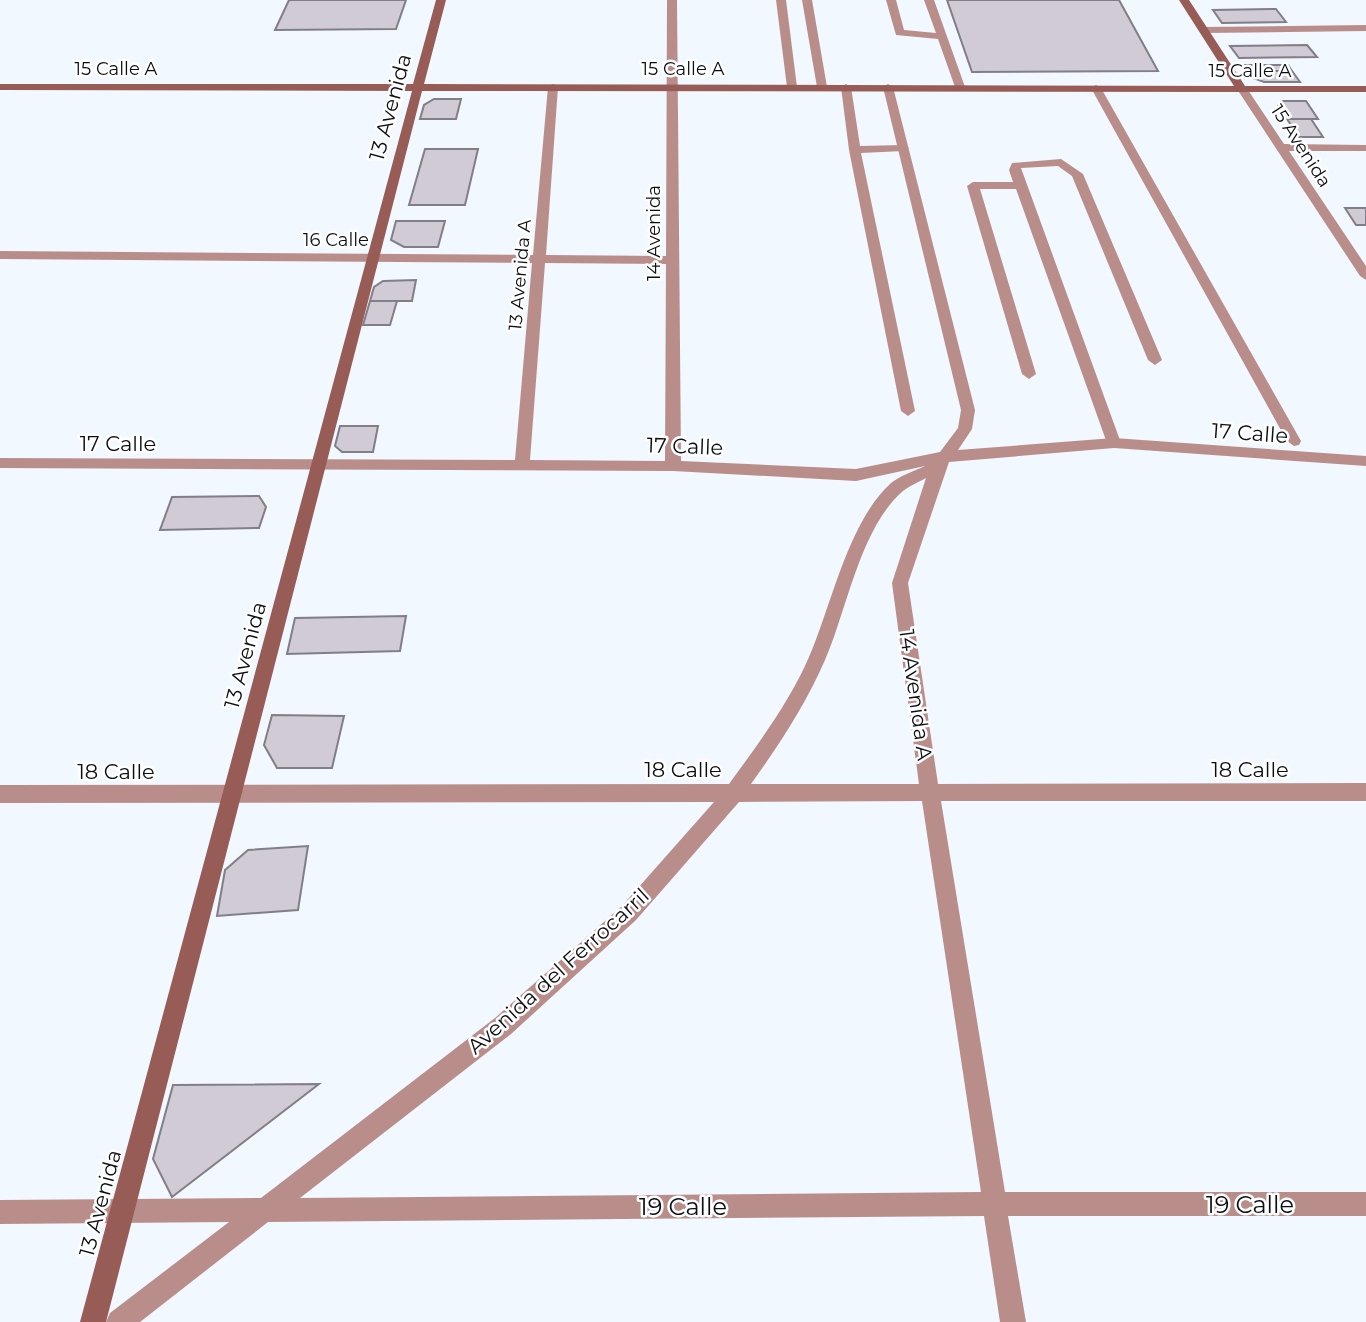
<svg xmlns="http://www.w3.org/2000/svg" width="1366" height="1322" font-family="Montserrat,sans-serif">
	<rect width="100%" height="100%" fill="#f1f8ff"/>
	<!-- building -->
	<path fill="#d0cbd5" stroke="#827e87" stroke-width="2" d="M289,0h117l-10,29 -121,1z
		M947,0h172l39,71 -186,1z
		M1276,9l10,13 -64,1 -9,-13z
		M1307,45l10,12 -78,1 -9,-12z
		M1244,65h44l4,6h-44z
		M1248,71h44l8,11h-36l-11,-4z
		M434,99h27l-5,20h-36l4,-14z
		M1283,101h23l12,18h-31l-9,-13z
		M1287,119h24l12,18h-24z
		M425,149h53l-13,56h-56z
		M1345,208h21v17h-10z
		M396,221h49l-7,26h-34l-13,-7z
		M416,280l-4,21h-42l4,-14 9,-6z
		M370,301h27l-7,24h-27z
		M340,426h38l-5,26h-31l-7,-6z
		M259,496l7,11 -7,21 -99,2 12,-33z
		M406,616l-6,35 -113,3 8,-36z
		M272,715l72,1 -12,52h-55l-13,-23z
		M308,846l-10,64 -81,6 8,-46 23,-20z
		M319,1084l-147,113 -19,-38 20,-74z"/>
	<g fill="none" stroke-linecap="round" stroke-linejoin="round">
		<!-- lane -->
		<path fill="#b98e8a" fill-rule="evenodd" d="M886,0h10l8,30 32,3 -12,-33h10l31,87 -1,2 -9,-2 -17,-48 -42,-4z
			M846,84l5,3 9,59 43,-1 6,3 -6,3 -42,2 54,258 -7,5 -7,-5 -52,-261 -8,-63z
			M1096,85l5,3 200,353 -2,4 -5,1 -7,-5 -196,-353z
			M1061,159l22,15 79,186 -7,5 -7,-5 -76,-184 -14,-10 -37,2 100,275 -7,5 -7,-5 -91,-254h-36l56,185 -7,5 -7,-5 -55,-188 6,-4h40l-4,-12 3,-7z"/>
		<!-- street -->
		<path fill="#b98e8a" fill-rule="evenodd" d="M667,0h10l4,461 175,8 84,-17 18,-24 3,-18 -78,-323 5,-3 5,3 82,323 -3,19 -14,21 156,-12 252,18v10l-252,-18 -165,14 -41,121 30,201 428,-1v18h-425l64,391h361v24h-358l18,106h-26l-16,-106 -716,6 -128,100h-34l4,-9 119,-91 -229,2v-24l261,-2 234,-180 127,-112 92,-104 -714,1v-18l729,-1c29,-40 60,-81 80,-127 23,-53 39,-135 82,-174 9,-7 23,-12 34,-17l-69,15 -183,-10 -673,-3v-10l515,2 17,-197 -532,-4v-8l533,4 15,-168 5,-3 5,3 -12,168 120,1zM545,263l121,1 -1,197 -135,-1zM926,478l-34,105 27,201h-168c28,-39 55,-80 74,-124 22,-50 35,-132 78,-169 6,-5 16,-9 23,-13zM922,801l59,391 -681,6 211,-164 125,-114 103,-118z
			M776,0h10l11,87 -5,3 -5,-3z
			M802,0h10l15,87 -5,3 -5,-3z
			M1366,25v6l-162,2 -5,-3 5,-3z
			M1238,87h8l38,57 82,1v6h-77l77,115v14l-6,-4 -123,-187z"/>
		<!-- secondary -->
		<path fill="#985c56" fill-rule="evenodd" d="M436,0h10l-22,84 810,2 -55,-86h10l56,86h121v6l-944,-1 -316,1231h-26l332,-1231 -412,-1v-6h413z"/>
	</g>
	<g text-anchor="middle" dominant-baseline="central" stroke-width="5" stroke-linejoin="round" paint-order="stroke">
		<!-- far-street labels -->
		<g font-size="18" fill="#0c0f12" stroke="#fff">
			<text x="116" y="69">15 Calle A</text>
			<text x="683" y="69">15 Calle A</text>
			<text x="1250" y="71">15 Calle A</text>
			<text transform="translate(1301 146) rotate(57)">15 Avenida</text>
			<text transform="translate(654 233) rotate(-90)">14 Avenida</text>
			<text x="336" y="240">16 Calle</text>
			<text transform="translate(520 275) rotate(-85)">13 Avenida A</text>
		</g>
		<!-- street labels -->
		<g font-size="21" fill="#0c0f12" stroke="#fff">
			<text transform="translate(390 107) rotate(-75)">13 Avenida</text>
			<text transform="translate(1250 433) rotate(4)">17 Calle</text>
			<text x="118" y="443">17 Calle</text>
			<text transform="translate(685 446) rotate(2)">17 Calle</text>
			<text transform="translate(245 655) rotate(-75)">13 Avenida</text>
			<text transform="translate(916 695) rotate(82)">14 Avenida A</text>
			<text x="683" y="769">18 Calle</text>
			<text x="1250" y="769">18 Calle</text>
			<text x="116" y="771">18 Calle</text>
			<text transform="translate(558 971) rotate(-42)">Avenida del Ferrocarril</text>
			<text transform="translate(100 1203) rotate(-75)">13 Avenida</text>
		</g>
		<!-- near-street labels -->
		<g font-size="24" fill="#0c0f12" stroke="#fff">
			<text x="1250" y="1204">19 Calle</text>
			<text x="683" y="1206">19 Calle</text>
		</g>
	</g>
</svg>
